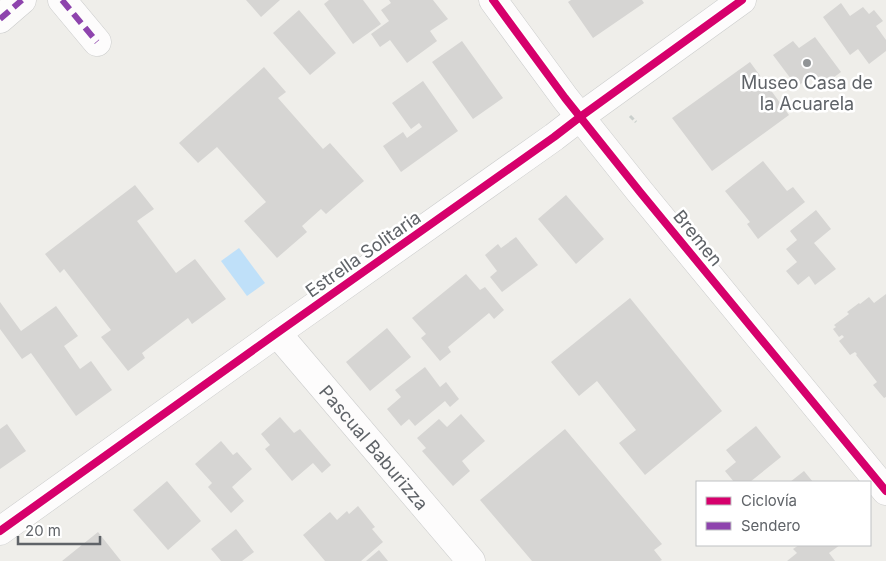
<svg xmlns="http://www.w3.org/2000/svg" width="886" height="561" font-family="Inter,sans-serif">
	<rect width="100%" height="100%" fill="#efeeea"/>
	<!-- water -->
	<path fill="#bfe0f9" d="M239,248l26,35 -18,13 -26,-35z"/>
	<!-- building -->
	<path fill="#d6d5d3" d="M246,0h34l-19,17z
		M329,0h34l18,24 -28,20 -29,-40z
		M389,0h44l15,19 -18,12 7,10 -30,22 -17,-23 -10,7 -9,-13 18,-13 -8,-11 10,-7z
		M571,0h71l2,3 -51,35 -25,-36z
		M841,3l9,13 13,-9 6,7 5,-4 9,11 -7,5 10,14v11l-17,13 -11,-15 -8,6 -27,-38z
		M299,10l37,43 -26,22 -37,-42z
		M815,37l26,35 -19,14 -9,-12 -16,13 -24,-32 20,-14 6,7z
		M462,41l41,57 -30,21 -41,-57z
		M750,62l39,53 -77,56 -40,-53z
		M264,67l22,25 -8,6 45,51 7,-6 34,38 -38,33 -5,-5 -19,17 5,6 -30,26 -33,-37 22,-19 -49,-55 -19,16 -19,-20z
		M423,81l35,50 -57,41 -18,-26 20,-14 4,6 15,-11 -3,-4 -8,6 -19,-26z
		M763,161l24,30 6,-4 12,15 -47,37 -11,-15 3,-2 -25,-31z
		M135,185l19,24 -17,12 39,52 19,-14 31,40 -34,25 -4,-6 -46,35 3,5 -17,13 -27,-34 10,-7 -47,-61 -4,4 -15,-19z
		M566,195l38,44 -28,25 -38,-45z
		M816,210l15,19 -17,14 22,26 -21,16 -6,-9 -11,9 -12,-14 11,-9 -11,-13 11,-9 -7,-9z
		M516,237l22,28 -36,27 -12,-15 7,-6 -12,-16 13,-11 3,4z
		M466,274l14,16 5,-3 19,23 -10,9 -5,-6 -41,34 3,5 -11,9 -19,-23 5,-4 -14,-16z
		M886,294v103l-2,1 -11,-13 4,-3 -21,-27 1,-1 -2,-2 -5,3 -11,-14 5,-4 -2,-2 -3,2 -6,-8 3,-2 -2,-2 15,-11 -2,-2 12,-9 1,1 9,-7 5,6z
		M630,298l92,113 -77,64 -26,-32 17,-13 -39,-49 -18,15 -28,-34z
		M0,302l21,29 35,-25 22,30 -14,10 16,23 11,-8 21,29 -36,26 -45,-63 -9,6 -22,-30z
		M387,328l24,29 -41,34 -24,-29z
		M425,367l15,20 6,-5 13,17 -9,8 -5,-6 -30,25 -6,-7 -8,7 -14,-17 14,-12 -6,-7z
		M461,414l24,27 -23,20 8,10 -17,15 -31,-35 4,-3 -9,-10 22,-19 8,8z
		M280,417l14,16 6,-4 31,36 -9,8 -9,-10 -21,18 -27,-32 5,-4 -9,-11z
		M7,424l19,27 -26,18v-40z
		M756,426l25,31 -31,25h-16l-9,-11 11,-9 -10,-12z
		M565,429l97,115 -8,6 8,10 -2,1h-128l-52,-61z
		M221,441l12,14 4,-3 15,17 -20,18 12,14 -13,12 -23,-26 4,-4 -17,-19z
		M804,471l9,11h-23z
		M167,481l34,40 -33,29 -35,-40z
		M358,506l17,21 -3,2 11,13 -22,19h-36l-22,-26 27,-23 7,8 10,-9 2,3z
		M236,529l18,23 -12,9h-21l-10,-12z
		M98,532l23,29h-59z
		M799,545h41l-11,8 6,8h-48l10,-8 -4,-4z
		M379,550l9,11h-22z"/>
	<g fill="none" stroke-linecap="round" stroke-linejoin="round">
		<!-- minor casing -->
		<g stroke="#cbcccc" stroke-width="29">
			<g id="minor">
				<path d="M62,0l35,42"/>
				<path d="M493,0l72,98 75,94 246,299"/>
				<path d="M0,19l22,-19"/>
				<path id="s1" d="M277,333l194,228"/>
				<path d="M0,531l277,-198 277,-196 26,-20 162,-117"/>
			</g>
		</g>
		<!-- path -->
		<path stroke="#cacfcc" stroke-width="3" stroke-dasharray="5 2.5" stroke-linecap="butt" d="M630,116l6,6"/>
		<!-- minor -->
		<use href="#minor" stroke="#fdfcfc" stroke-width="28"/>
		<!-- quiet -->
		<path stroke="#8e44ad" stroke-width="6" stroke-dasharray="12 6" stroke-linecap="butt" d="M62,0l35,42
			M0,19l22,-19"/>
		<!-- cycleway casing -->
		<g stroke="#fff" stroke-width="11">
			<path id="cycleway" d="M493,0l72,98 75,94 246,299
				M0,531l277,-198 277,-196 26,-20 162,-117"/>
		</g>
		<!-- cycleway -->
		<use href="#cycleway" stroke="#d6006c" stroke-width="8"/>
	</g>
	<!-- markers -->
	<circle fill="#919496" stroke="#fff" stroke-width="2" cx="807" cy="63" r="5"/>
	<g text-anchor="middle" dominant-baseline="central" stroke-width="5" stroke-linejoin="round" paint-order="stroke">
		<!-- poi labels -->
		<g font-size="18" fill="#5f6368" stroke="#fff">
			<text x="807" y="82">Museo Casa de<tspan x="807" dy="21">la Acuarela</tspan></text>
		</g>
		<!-- street labels -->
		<g font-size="18" fill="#5f6368" stroke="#fff">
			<text transform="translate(698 238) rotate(51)">Bremen</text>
			<text transform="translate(363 254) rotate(-35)">Estrella Solitaria</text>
			<text stroke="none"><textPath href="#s1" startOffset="150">Pascual Baburizza</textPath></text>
		</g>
	</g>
	<!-- legend -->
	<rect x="696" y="481" width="175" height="65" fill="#ffffff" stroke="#bfc1c3"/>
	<rect x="706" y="497" width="25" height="8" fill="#d6006c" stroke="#bfc1c3"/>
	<text x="741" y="506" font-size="15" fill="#5f6368">Ciclovía</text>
	<rect x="706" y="522" width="25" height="8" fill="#8e44ad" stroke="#bfc1c3"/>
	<text x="741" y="531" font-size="15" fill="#5f6368">Sendero</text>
	<!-- scale -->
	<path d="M18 536v8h82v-8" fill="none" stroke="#5f6368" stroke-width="2.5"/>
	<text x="25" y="536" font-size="15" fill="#5f6368" stroke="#ffffff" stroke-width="4" paint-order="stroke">20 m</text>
</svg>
